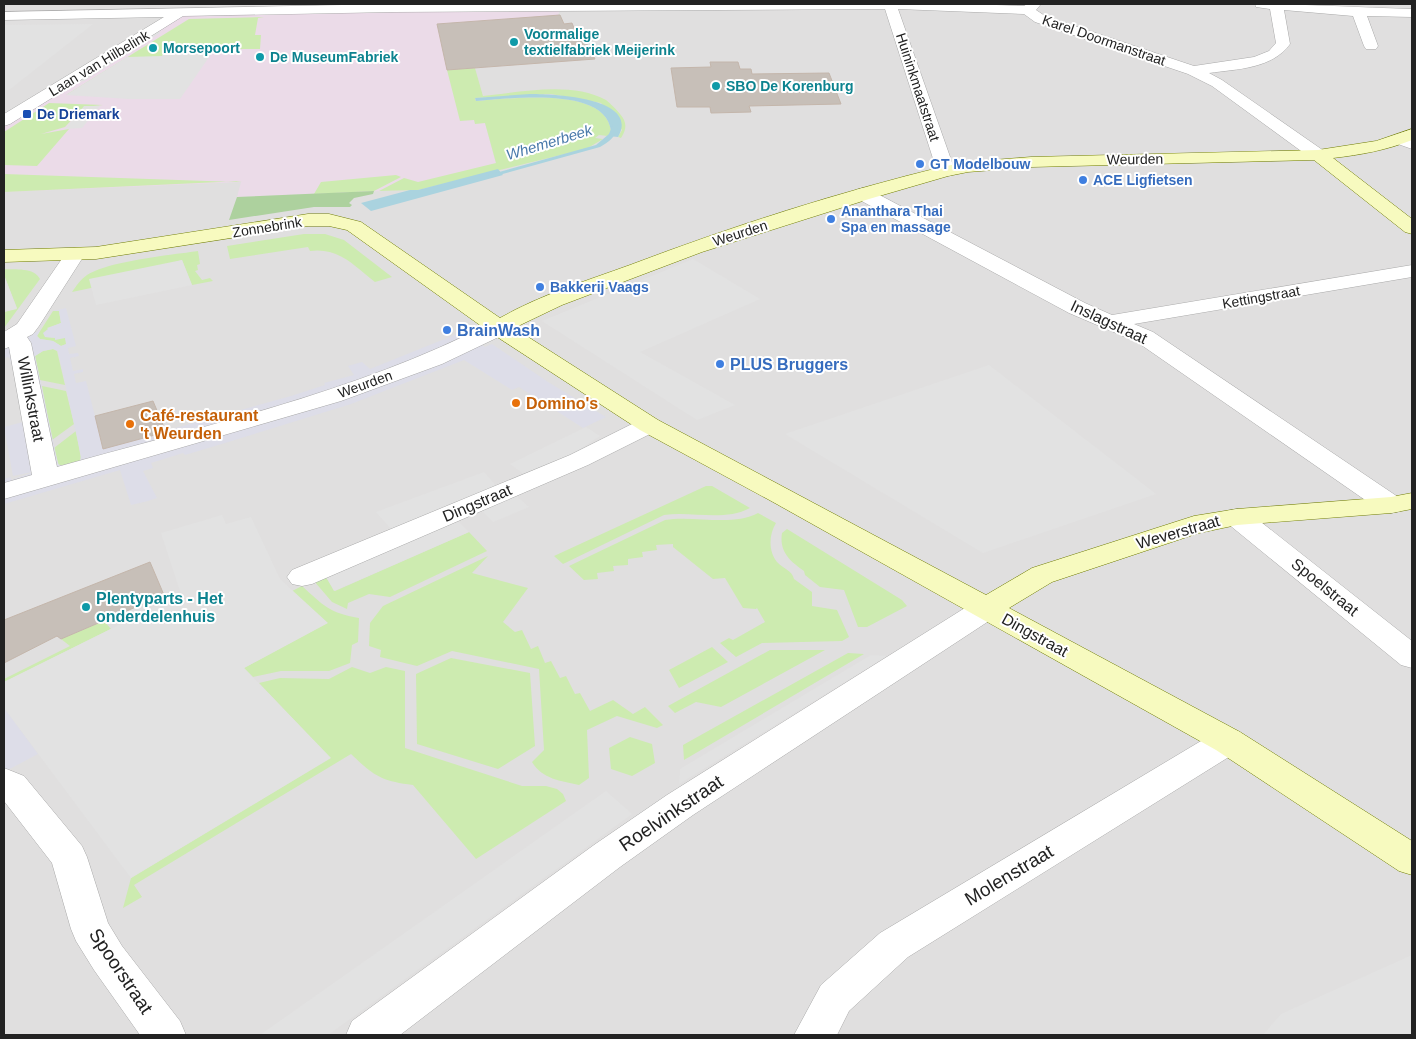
<svg xmlns="http://www.w3.org/2000/svg" width="1416" height="1039" font-family="Arial,sans-serif">
	<rect width="100%" height="100%" fill="#f2efe9"/>
	<!-- residential -->
	<path fill="#e0dfdf" d="M4,4h1408v1031h-1408z"/>
	<!-- industrial -->
	<path fill="#ebdbe8" d="M561,7l-3,8 6,9 8,-1 2,5h4l11,19 -13,1 6,12 -107,8 8,28 2,27 12,44 -87,23 -173,7 4,-15 -237,10v-70l177,-109z"/>
	<!-- grass -->
	<path fill="#cdebb0" d="M264,17l-6,1 -3,17h6l-1,14h-92l-6,7 -96,39 123,-76z
		M475,68l8,28c37,-4 89,-15 123,4 5,4 10,9 14,14 7,8 7,15 1,24l-3,-1 4,-7 -21,-27 -50,-9 -76,4 1,3c32,-2 130,-16 135,30l-3,5 -9,-1 -4,3 8,1 -17,10 -13,3 -155,38 -39,1 25,-13 14,4 78,-19 -11,-40 -10,1 -1,-4 -14,1 -13,-51z
		M49,103l54,2 -19,2 -19,20 -24,7 28,-5 -32,37 -33,-1v-33z
		M4,174l232,8 6,-1 -238,11z
		M396,175l5,2 -27,14 -60,3 7,-12z
		M304,234h21l19,6 48,37 -17,5c-21,-16 -36,-35 -65,-31l-2,-4 -78,12 -3,-13z
		M198,251l2,13 -3,1 1,5 -3,1 7,9 8,-2 3,3 -21,4 -10,-25 -91,28 -19,4c4,-6 9,-13 15,-17 22,-14 84,-20 111,-24z
		M4,269c11,1 30,-2 36,10l-36,49v-16l13,-4 -13,-33z
		M53,311h6l2,12 -12,5 -4,9 20,1 2,6 -6,2 -8,-5 -13,-2 -3,-3z
		M53,349l4,2 8,34 -25,-5 -5,-24 8,-5z
		M42,386l24,5 8,33 -22,16z
		M76,431l5,28 -1,2 -21,5 -5,-18z
		M706,486h6l38,22c-27,14 -57,3 -86,7l-101,49 -9,-8z
		M758,513l18,10c-7,11 -8,28 1,39 6,7 15,8 17,17l18,13v14l25,4 12,27 -7,4 -80,2 -26,14 -16,-14 9,-5 4,2 32,-18 -8,-14 -1,1 -13,-1 -18,-30 -12,1 -40,-32v-3l-17,1 1,5 -15,2 1,5 -15,2v6l-15,1 1,5 -17,2 1,6 -14,1 -15,-14 96,-46c29,-5 67,7 93,-7z
		M787,529l115,71 5,6 -40,21h-9l-14,-37 -24,-3 -15,-12 -1,-4c-14,-10 -25,-19 -22,-38z
		M469,532l18,19 -97,46 -21,-3 -21,9 -1,6 -15,-7 -18,-21 12,-4 9,14z
		M488,556l-16,17 56,15 -25,34 12,10 7,-2 9,19 7,-3 7,17 6,-2 9,17 6,-2 9,18 5,-1 10,18 23,-11 20,14 12,-7 18,18 -6,3 -40,-12 -30,14 2,48 -10,7c-18,-4 -37,-6 -47,-23l12,-12 -5,-81 -87,-18 -35,15 -37,-9 1,-7 -12,-4 1,-23 13,-17z
		M302,586c21,19 27,27 57,32l-1,24 -6,3 -2,18 -21,8h-48l-28,6 -9,-9 83,-45 -35,-32z
		M104,621l7,8 -107,53v-3l66,-33 -9,-7z
		M712,647l16,15 -49,26 -10,-18z
		M770,650h55l-104,57 -25,-5 -21,11 -7,-7z
		M848,653l16,1 -180,106 -1,-15z
		M451,658l79,15 5,73 -37,23 -81,-25 -1,-70z
		M352,667l18,6 16,-6 19,4v77l117,38h24l11,3 6,5 3,7 -90,58 -63,-74c-32,-4 -39,-9 -62,-31l-217,131 8,12 -19,11 8,-30 199,-120 -71,-75 21,-5 49,1z
		M630,737l22,7 3,19 -23,13 -21,-7 -2,-21z"/>
	<!-- forest -->
	<path fill="#add19e" d="M374,191l-1,3 -19,4 -5,5 3,2 -2,2h-36l-85,13 8,-23z"/>
	<!-- parking -->
	<path fill="#e2e2e2" d="M93,24l-84,66h-5v-65z
		M158,31l2,2 -76,48 -7,1z
		M212,48l2,2 -34,49h-51l-63,-4 61,-38 35,-1 6,-7z
		M84,106h16l-18,22 -17,1z
		M693,259l67,40 -120,53 95,53 -38,15 -155,-99z
		M182,260l10,25 -96,20 -7,-26z
		M4,275l13,34 -13,3z
		M989,365l167,129 -173,59 -198,-119z
		M586,427l14,9 -29,19 -46,20 -15,-11z
		M484,472l13,15 -105,43 -16,-18z
		M514,494l15,13 -36,15 -13,-13z
		M222,515l4,9 25,-7 29,62 48,44 -84,45 87,90 -200,120 -127,-170v-26l177,-88 -20,-61z
		M457,520l12,12 -135,59 -8,-14z
		M871,655l16,1 -208,128 1,-15z
		M606,791l26,23 -304,221h-68z
		M1412,955v80h-149l18,-21z"/>
	<!-- plaza -->
	<path fill="#dddde8" fill-rule="evenodd" d="M66,308l10,38 -8,2 1,6 9,-1 1,3 -9,2 3,13 10,-2v3l-9,2 2,9 10,-2 16,63 8,2 181,-50 34,-11 -1,-2 30,-8 -6,-9 14,-4 8,7 92,-37 23,15 7,-3 56,38 58,35 -23,11 -64,-41 -7,3 -48,-30 -113,44 -126,39 -40,12 -2,-2 -32,10 2,5 -10,3 14,27 -9,3 -17,4 -11,-35 -116,34v-25l7,-2v3l26,-9 -24,5 -9,-49 19,-5 -8,-48 -6,-17 -5,1v-8l36,-20 -3,6 3,3 13,2 8,5 5,-2 -1,-6 -10,2v-2l-10,-1 -2,-4 5,-4 -1,-1 14,-5 -2,-12h-6zM53,349l5,2 23,105 -1,5 -18,5 -4,-2 -23,-108 8,-5z
		M4,708l34,46 -34,18z"/>
	<!-- water -->
	<path fill="#aad3df" d="M530,94c21,0 111,3 88,43l-10,-1 3,-5c-5,-46 -104,-32 -135,-30l-1,-3z
		M498,169l5,6 -132,36 -10,-8 49,-13h8z"/>
	<g fill="none" stroke-linecap="round" stroke-linejoin="round">
		<!-- stream -->
		<path fill="#aad3df" fill-rule="evenodd" d="M613,124l5,1c-1,11 -9,17 -18,22l-112,31 -3,-2 111,-31 13,-11z"/>
	</g>
	<!-- building -->
	<path fill="#c7bfb8" stroke="#c4b6ab" d="M560,15l4,9 8,-1 2,5h4l17,31 -148,11 -10,-46z
		M710,62h28l2,7h11l1,5 77,-1 12,31 -92,2 2,6 -40,1 -1,-6h-33l-6,-39 40,-1z
		M153,401l13,31 -63,17 -8,-33z
		M150,562l14,33 -103,44 -4,-3 -53,27v-43z"/>
	<g fill="none" stroke-linecap="round" stroke-linejoin="round">
		<!-- street casing -->
		<g stroke="#a9a9a9" stroke-width="1">
			<path id="street" d="M393,4h573l58,2 3,-2h14l-5,6 9,6 149,50 60,-9 15,-6 7,-8 -6,-34 -14,-2 -1,-3c52,0 104,4 157,5v8l-45,-1 11,30 -2,3h-10l-2,-3 -11,-30 -69,-6 6,34c-18,25 -53,25 -81,29l13,7 102,71 3,4 -3,4 -6,1 -6,-1 -100,-73 -24,-12 -153,-52 -11,-8 -126,-5 57,162 -3,4 -6,1 -6,-1 -3,-4 -52,-162 -492,3 -210,4 -173,108 -6,2v-12l160,-97 -160,3v-8z
				M1401,134l11,4v11l-17,-6 -2,-4 2,-4z
				M863,188l7,2 215,113 27,12 300,-50v12l-278,47 19,8 248,167 4,6 -4,6 -10,2 -10,-2 -244,-169 -68,-29 -213,-115 -2,-4 2,-4z
				M75,248l7,2 3,4 -46,72 -6,8 -6,3 4,6 26,124c146,-41 298,-74 434,-144l8,-2 8,2 3,5 -3,5 -65,31 -101,37 -337,98v-16l28,-8 -23,-128 -5,2v-17l13,-8 51,-74z
				M649,418l9,2 3,5 -3,5 -70,35 -276,119 -10,2 -10,-2 -5,-7 5,-7 278,-115 70,-35z
				M1237,509l10,2 165,130v27l-11,-3 -174,-142 -4,-6 4,-6z
				M987,598l11,3 4,7 -4,7 -305,200 -73,52 -220,168h-54l6,-14 242,-176 73,-50 309,-194z
				M1228,728l12,4 5,9 -5,9 -332,207 -59,54 -12,24h-43l27,-50 59,-52 336,-201z
				M4,768l20,8 58,70 5,11 21,66 14,23 58,75 6,14h-46l-46,-65 -18,-29 -5,-12 -19,-66 -48,-62z"/>
		</g>
		<!-- secondary casing -->
		<g stroke="#707d05" stroke-width="1">
			<path id="secondary" d="M1412,129v11c-25,10 -52,15 -79,18l79,61v15l-7,-2 -91,-72 -283,7 -63,5 -20,4 -79,23 -167,53 -140,53 -48,23 144,92 328,175 46,-27 162,-52 43,-7 154,-12 21,-4v16l-21,4 -154,12 -38,8 -147,49 -43,26 231,124 172,109v34l-13,-4 -183,-121 -443,-248 -133,-72 -149,-97 -144,-103 -18,-4h-21l-212,33 -92,3v-12l92,-3 212,-33h21l32,8 139,96c40,-23 86,-37 130,-53 103,-39 209,-73 316,-99l22,-4 63,-5 287,-7 58,-9z"/>
		</g>
		<!-- street -->
		<use href="#street" fill="#fff" fill-rule="evenodd"/>
		<!-- secondary -->
		<use href="#secondary" fill="#f7fabf" fill-rule="evenodd"/>
	</g>
	<!-- markers -->
	<g fill="#0f9aa8" stroke="#fff" stroke-width="2">
		<circle cx="514" cy="42" r="5"/>
		<circle cx="153" cy="48" r="5"/>
		<circle cx="260" cy="57" r="5"/>
		<circle cx="716" cy="86" r="5"/>
		<circle cx="86" cy="607" r="5"/>
	</g>
	<rect fill="#1a4fb4" stroke="#fff" stroke-width="2" x="22" y="109" width="10" height="10" rx="2.5"/>
	<g fill="#3f7fe0" stroke="#fff" stroke-width="2">
		<circle cx="920" cy="164" r="5"/>
		<circle cx="1083" cy="180" r="5"/>
		<circle cx="831" cy="219" r="5"/>
		<circle cx="540" cy="287" r="5"/>
		<circle cx="447" cy="330" r="5"/>
		<circle cx="720" cy="364" r="5"/>
	</g>
	<g fill="#e8710a" stroke="#fff" stroke-width="2">
		<circle cx="516" cy="403" r="5"/>
		<circle cx="130" cy="424" r="5"/>
	</g>
	<g text-anchor="middle" dominant-baseline="central" stroke-width="4" stroke-linejoin="round" paint-order="stroke">
		<!-- far-culture labels -->
		<g font-size="14" font-weight="bold" fill="#0d838f" stroke="#fff" text-anchor="start">
			<text x="524" y="34">Voormalige<tspan x="524" dy="16">textielfabriek Meijerink</tspan></text>
			<text x="163" y="48">Morsepoort</text>
			<text x="270" y="57">De MuseumFabriek</text>
			<text x="726" y="86">SBO De Korenburg</text>
		</g>
		<!-- far-street labels -->
		<g font-size="14" fill="#222" stroke="#fff">
			<text transform="translate(1104 40) rotate(19)">Karel Doormanstraat</text>
			<text transform="translate(99 63) rotate(-31)">Laan van Hilbelink</text>
			<text transform="translate(918 87) rotate(72)">Huininkmaatstraat</text>
			<text transform="translate(1135 159) rotate(-1)">Weurden</text>
			<text transform="translate(267 227) rotate(-9)">Zonnebrink</text>
			<text transform="translate(740 233) rotate(-18)">Weurden</text>
			<text transform="translate(1261 297) rotate(-10)">Kettingstraat</text>
			<text transform="translate(365 384) rotate(-20)">Weurden</text>
		</g>
		<!-- far-transit labels -->
		<g font-size="14" font-weight="bold" fill="#164399" stroke="#fff" text-anchor="start">
			<text x="37" y="114">De Driemark</text>
		</g>
		<!-- far-shop labels -->
		<g font-size="14" font-weight="bold" fill="#366cbe" stroke="#fff" text-anchor="start">
			<text x="930" y="164">GT Modelbouw</text>
			<text x="1093" y="180">ACE Ligfietsen</text>
			<text x="841" y="211">Ananthara Thai<tspan x="841" dy="16">Spa en massage</tspan></text>
			<text x="550" y="287">Bakkerij Vaags</text>
		</g>
		<!-- far-water labels -->
		<g font-size="15" font-style="italic" fill="#4a7aab" stroke="#fff">
			<text transform="translate(549 142) rotate(-17)">Whemerbeek</text>
		</g>
		<!-- street labels -->
		<g font-size="16" fill="#222" stroke="#fff">
			<text transform="translate(1109 322) rotate(25)">Inslagstraat</text>
			<text transform="translate(31 399) rotate(79)">Willinkstraat</text>
			<text transform="translate(477 503) rotate(-23)">Dingstraat</text>
			<text transform="translate(1178 532) rotate(-16)">Weverstraat</text>
			<text transform="translate(1325 587) rotate(39)">Spoelstraat</text>
			<text transform="translate(1035 635) rotate(29)">Dingstraat</text>
		</g>
		<!-- shop labels -->
		<g font-size="16" font-weight="bold" fill="#366cbe" stroke="#fff" text-anchor="start">
			<text x="457" y="330">BrainWash</text>
			<text x="730" y="364">PLUS Bruggers</text>
		</g>
		<!-- food labels -->
		<g font-size="16" font-weight="bold" fill="#c56008" stroke="#fff" text-anchor="start">
			<text x="526" y="403">Domino's</text>
			<text x="140" y="415">Café-restaurant<tspan x="140" dy="18">'t Weurden</tspan></text>
		</g>
		<!-- culture labels -->
		<g font-size="16" font-weight="bold" fill="#0d838f" stroke="#fff" text-anchor="start">
			<text x="96" y="598">Plentyparts - Het<tspan x="96" dy="18">onderdelenhuis</tspan></text>
		</g>
		<!-- near-street labels -->
		<g font-size="19" fill="#222" stroke="#fff">
			<text transform="translate(671 813) rotate(-34)">Roelvinkstraat</text>
			<text transform="translate(1009 875) rotate(-31)">Molenstraat</text>
			<text transform="translate(121 971) rotate(56)">Spoorstraat</text>
		</g>
	</g>
	<!-- border -->
	<rect width="1416" height="1039" fill="none" stroke="#222222" stroke-width="10"/>
</svg>
